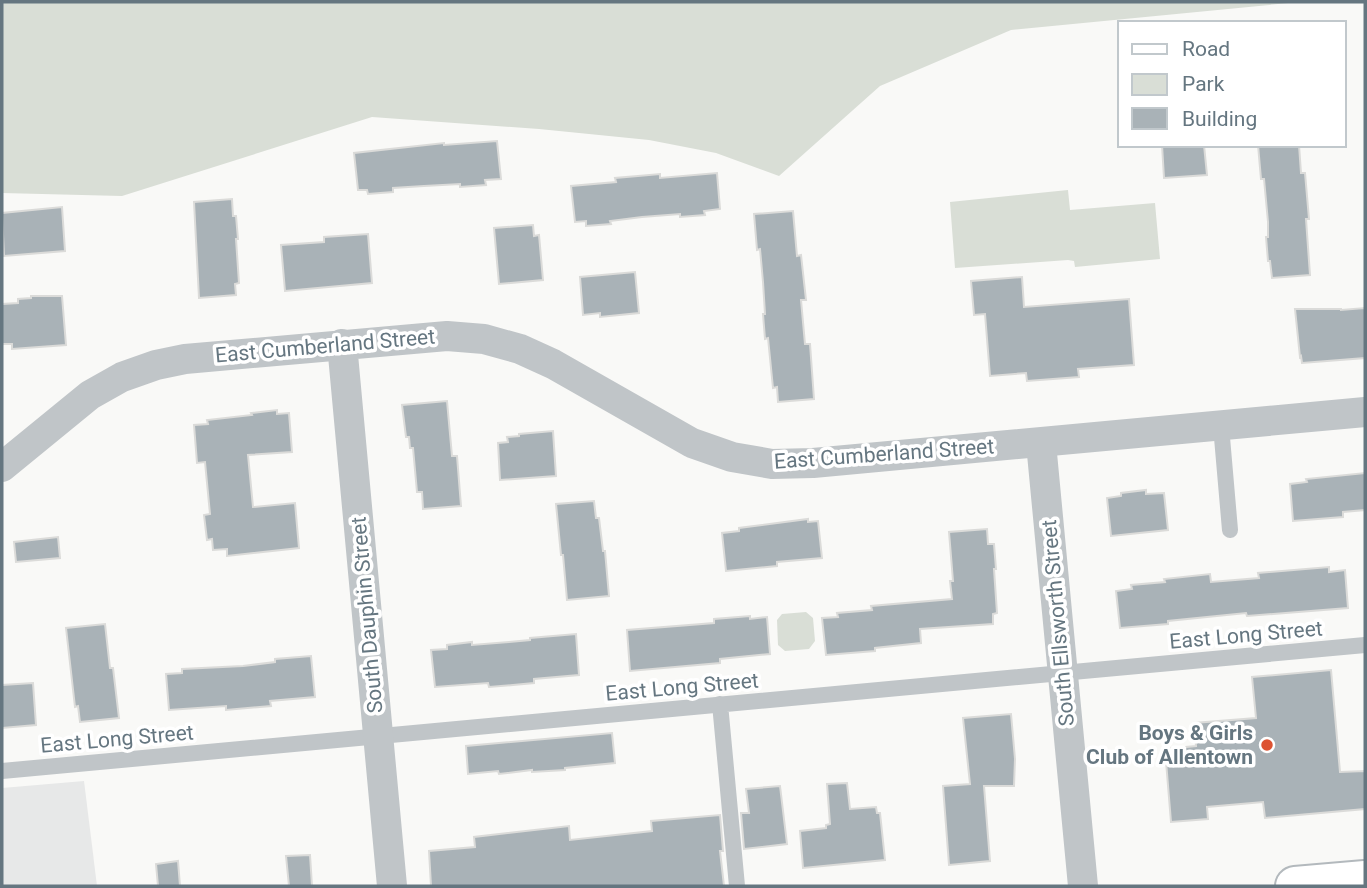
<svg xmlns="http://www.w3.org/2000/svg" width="1367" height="888" font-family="Roboto,sans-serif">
	<rect width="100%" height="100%" fill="#f9f9f7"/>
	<!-- built -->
	<path fill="#e7e8e8" d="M84,781l13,105h-95v-98z"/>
	<!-- green -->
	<path fill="#d9ded6" d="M2,2h1297l-288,28 -131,56 -101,90 -63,-23 -67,-13 -110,-11 -167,-12 -250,79 -120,-3z
		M1068,190l2,20 85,-7 5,56 -85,8 -1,-6 -6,-1 -113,8 -5,-66z
		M806,612l7,6 2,23 -6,8 -24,2 -7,-6 -1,-25 5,-6z"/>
	<!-- building -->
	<path fill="#a9b2b7" stroke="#dbdbd9" stroke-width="2" d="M497,141l4,38 -16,1 1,5 -26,2v-3l-36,2 -31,2v4l-25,2 -1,-4h-9l-4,-37 90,-10v2z
		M1162,145h42l3,30 -43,3z
		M1258,145h41l2,28h4l4,46h-3l4,56 -38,3 -2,-17h-2l-2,-24h2v-15l-4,-43h-3z
		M717,173l3,36 -16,2 1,4 -25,2v-3l-38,3 -32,4 1,3 -25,2v-5l-11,1 -4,-36 45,-4 -1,-4 23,-2 22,-2v4z
		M232,199l1,17h3l2,23h-2l3,44 -4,1 1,11 -37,3 -5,-96z
		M62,207l3,44 -61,5 -2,-43z
		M793,211l4,45 4,-1 5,45h-5l4,44h5l4,55 -36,3 -1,-15 -4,1 -5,-50 -3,1 -2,-25h2l-2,-32 -3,-33 -3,1 -3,-36z
		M533,225l1,11 5,-1 4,45 -44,4 -5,-56z
		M368,234l4,49 -87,8 -4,-46 43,-3v-5z
		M635,272l4,41 -39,4v-4l-17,2 -3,-38z
		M1022,277l2,30 105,-8 5,66 -56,4 1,8 -52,4 -1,-8 -36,3 -5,-62 -11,1 -3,-34z
		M31,296h31l4,49 -54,4v-5h-10v-40l16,-1v-4l13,-1z
		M1365,308v50l-63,5 -1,-7 -1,1 -5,-48h46v1z
		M447,401l5,55h5l4,50 -38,3 -1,-17h-5l-4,-44h-3l-1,-11h-3l-4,-32z
		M277,410v4l12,-1 3,39 -44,3 5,52 42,-4 4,45 -72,8v-7l-14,1 -1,-11 -5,1 -3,-25 6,-1 -5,-52 -8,1 -3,-38 14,-1 -1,-4 45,-5 -1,-2z
		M553,431l3,45 -56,4 -2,-37 10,-1 -1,-5 12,-1v-2z
		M1365,473v37l-22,2v5l-50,4 -3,-37 17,-2 -1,-3z
		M1146,490v4l18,-1 4,37 -57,6 -4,-38 14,-2v-3z
		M594,501l2,17h3l4,33h2l4,45 -42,4 -4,-45h-2l-5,-51z
		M808,519v3l10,-1 4,37 -45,4v4l-51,5 -4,-38 17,-2v-3z
		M987,529l1,15h6l2,25h-2l3,44 -4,1v10l-73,5 1,14 -46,5v3l-49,4 -4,-37 16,-1 -1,-4 35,-3 -1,-4 81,-7 -2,-18h3l-4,-49z
		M58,537l2,21 -44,4 -2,-20z
		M1329,567v5l16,-2 3,38 -101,8 -1,-3 -78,8v3l-48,4 -4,-37 16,-2 -1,-4 34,-3 -1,-3 46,-5 1,8 48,-4 -1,-5z
		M750,616v3l17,-2 3,37 -50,5v4l-90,8 -3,-41 87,-7v-4z
		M105,624l5,44h3l6,50 -39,4 -2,-16 -3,1 -9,-79z
		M576,634l3,41 -45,4v4l-21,2 -24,2 -1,-4 -53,4 -4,-37 16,-1v-4l25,-3v3l37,-3 21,-2v-2z
		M311,656l4,41 -45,4 1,5 -45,4v-4l-57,4 -3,-36 16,-1v-4l61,-3 32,-4v-3z
		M1331,670l9,102 25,-1v38l-100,9 -2,-16 -56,5 1,12 -37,3 -6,-73 31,-3 -2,-23 62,-5 -4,-41z
		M33,683l3,42 -34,3v-43z
		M1011,714l4,45 -1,27h-30l6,75 -41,4 -6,-79 27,-2 -7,-66z
		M612,733l3,30 -50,5v2l-33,2v-2l-33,4 -1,-3 -30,3 -2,-28z
		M847,783l3,26 26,-2 1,6h3l5,47 -82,8 -3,-37 26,-3v-3l4,-1 -3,-40z
		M780,786l7,58 -43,5 -3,-36h8l-3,-24z
		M720,815l3,36h-3l4,35h-293l-2,-35 46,-4 -1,-10 95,-11 1,14 82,-9 -1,-10z
		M310,855l2,31h-23l-3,-30z
		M178,861l2,25h-22l-2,-22z"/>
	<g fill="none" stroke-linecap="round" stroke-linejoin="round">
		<!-- secondary casing -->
		<g stroke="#b3b9bd" stroke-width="42">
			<path id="secondary" d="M1295,886l70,-6"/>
		</g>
		<!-- lane -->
		<path stroke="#c0c5c8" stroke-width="16" d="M1221,426l9,104
			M720,704l17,182
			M2,771l1363,-126"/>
		<!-- street -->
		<path stroke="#c0c5c8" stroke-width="30" d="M342,344l50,542
			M1041,443l42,443
			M2,467l88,-72 32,-18 34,-12 29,-6 262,-23 37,3 36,10 33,15 139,79 40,14 40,7 41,-1 552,-51"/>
		<!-- secondary -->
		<use href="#secondary" stroke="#fff" stroke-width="38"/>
	</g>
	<!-- markers -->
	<circle fill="#dd5332" stroke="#fff" stroke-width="2.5" cx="1267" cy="745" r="7"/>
	<g text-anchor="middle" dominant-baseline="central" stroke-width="7" stroke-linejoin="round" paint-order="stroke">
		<!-- street labels -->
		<g font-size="21" fill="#657680" stroke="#fff">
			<text transform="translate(325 346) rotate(-5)">East Cumberland Street</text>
			<text transform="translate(884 454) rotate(-4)">East Cumberland Street</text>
			<text transform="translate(367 615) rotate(-95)">South Dauphin Street</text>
			<text transform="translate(1058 623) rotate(-95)">South Ellsworth Street</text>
			<text transform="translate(1246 635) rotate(-5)">East Long Street</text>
			<text transform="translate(682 687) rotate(-5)">East Long Street</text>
			<text transform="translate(117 739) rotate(-5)">East Long Street</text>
		</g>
		<!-- poi labels -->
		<g font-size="21" font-weight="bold" fill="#657680" stroke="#fff" text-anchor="end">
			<text x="1253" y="733">Boys &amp; Girls<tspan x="1253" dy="24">Club of Allentown</tspan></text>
		</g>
	</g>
	<!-- border -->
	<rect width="1367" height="888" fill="none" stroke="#657680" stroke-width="7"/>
	<!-- legend -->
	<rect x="1118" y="21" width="228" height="126" fill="#ffffff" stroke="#c1c8cc" stroke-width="2"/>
	<rect x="1132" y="44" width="35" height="10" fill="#ffffff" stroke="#c1c8cc" stroke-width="2"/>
	<text x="1182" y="56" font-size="21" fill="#657680">Road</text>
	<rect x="1132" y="74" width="35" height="21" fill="#d9ded6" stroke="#c1c8cc" stroke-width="2"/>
	<text x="1182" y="91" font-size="21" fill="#657680">Park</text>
	<rect x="1132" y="108" width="35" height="21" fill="#a9b2b7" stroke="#c1c8cc" stroke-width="2"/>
	<text x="1182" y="126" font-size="21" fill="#657680">Building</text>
</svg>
